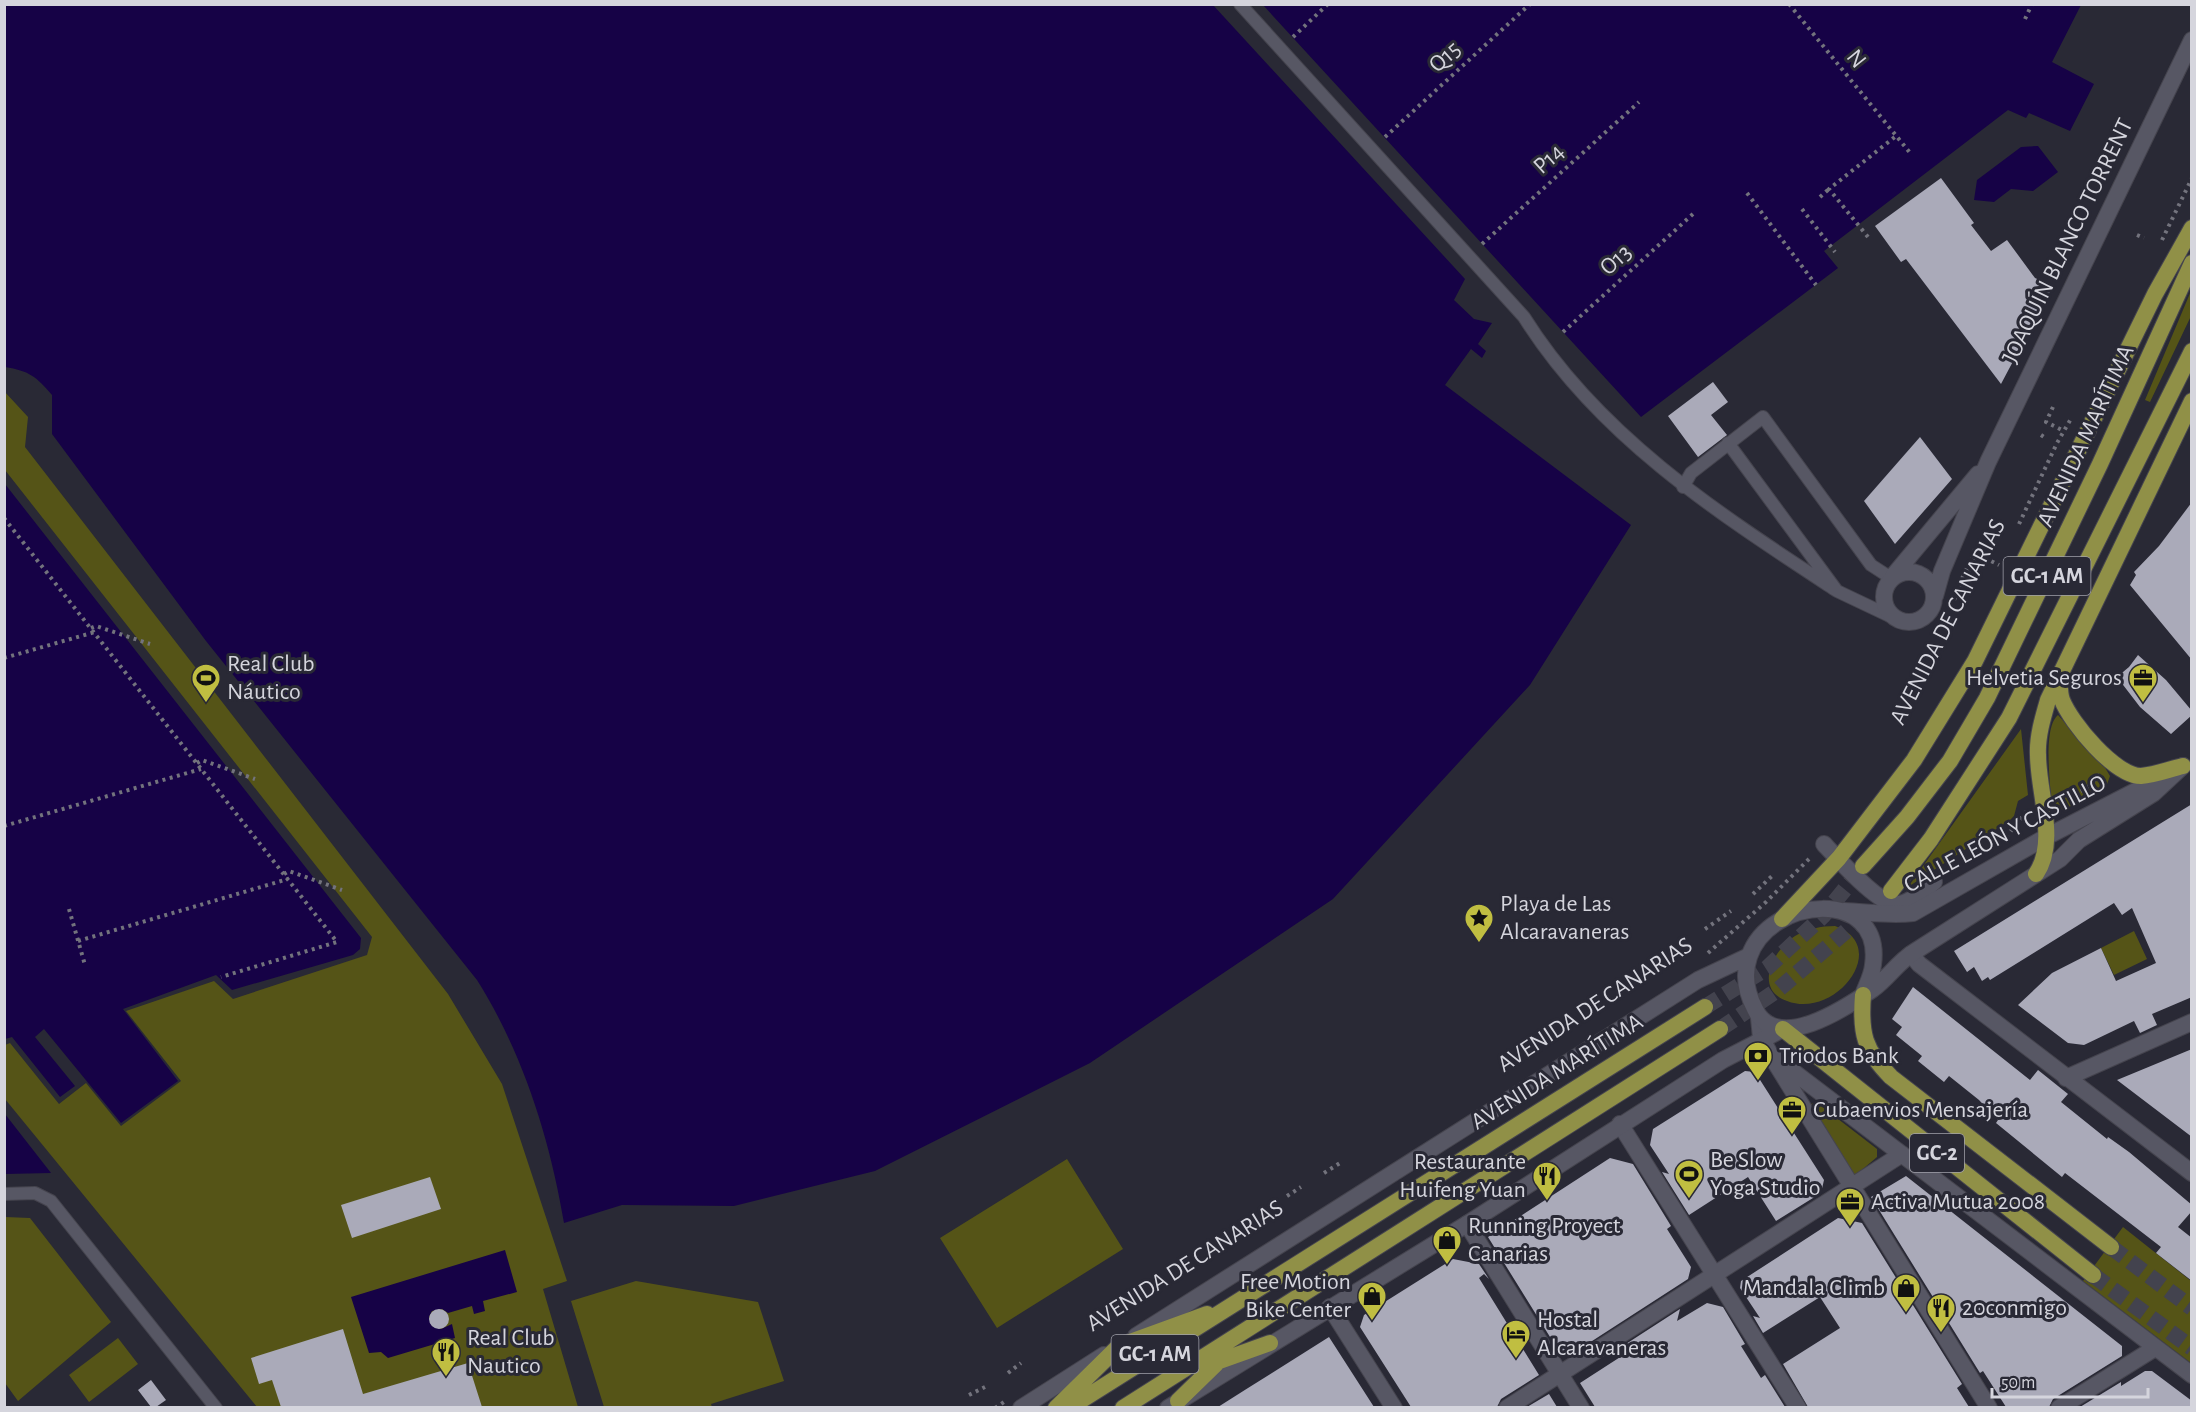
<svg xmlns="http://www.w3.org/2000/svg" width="2196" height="1412" font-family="'Alegreya Sans',sans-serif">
	<rect width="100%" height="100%" fill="#292935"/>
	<!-- green -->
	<path fill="#555417" d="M2191,291v25l-41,86 -5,-2z
		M4,391l24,26 -3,30 423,547 54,90 65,197 -24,8 35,118h-321l-252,-308v-54l5,-2 49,61 27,-21 35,43 60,-45 -55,-70 88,-30 19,18 134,-44 5,-18 -367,-467z
		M2058,715l46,51 6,10 -5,14 -49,23 -4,-3c-1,-20 -10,-82 6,-95z
		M2021,729l7,66 -10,6 -4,15 -4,4 -102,67z
		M1835,926c57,20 1,94 -48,75 -34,-12 -14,-51 8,-65 12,-7 26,-10 40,-10z
		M2134,931l13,28 -33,16 -13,-27z
		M1816,1102l61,47v8l-20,17 -3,1 -45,-70z
		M1067,1159l56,90 -126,79 -57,-90z
		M5,1217l25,1 81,104 -93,79 -13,-18z
		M2123,1227l68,54v82l-108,-82z
		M636,1281l122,21 26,79 -73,23 1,3h-108l-33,-106z
		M118,1338l20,26 -49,38 -20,-27z"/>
	<!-- water -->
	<path fill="#160246" d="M4,5h1209l252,274 -11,21 20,19 18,4 -14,21 8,7 -4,7 -11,-9 -26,36 186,140 -101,160 -197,214 -243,164 -215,108 -141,35 -112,-1 -58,18c-14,-84 -41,-170 -87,-243l-271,-339 -154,-207v-39c-16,-19 -23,-24 -47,-28z
		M1263,5h818l-29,57 42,22 -24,47 -41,-18 -3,5 -18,-8 -184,141 14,17 -197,149z
		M2038,146l20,26 -25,19 -22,-2 -17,13 -20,-2 3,-20 44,-33z
		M5,484l356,454 -1,11 -7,6 -121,35 -16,-15 -93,34 55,72 -57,42 -77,-94 -9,8 40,49 -15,11 -48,-60 -7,2z
		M4,1114h1l46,59 -46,1z
		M505,1250l12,42 -34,9 2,10 -11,3 -2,-8 -24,7 -6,-4 -10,2 -3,6 3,9 9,3 11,-5 3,14 -67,20 -7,-6 -12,1 -18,-56z"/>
	<!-- building -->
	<path fill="#aaaab9" d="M1941,178l33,45 -3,2 20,26 16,-11 28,38 18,8 -52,98 -95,-125 -5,3 -26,-36z
		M1713,382l15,20 -17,13 16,20 -29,22 -30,-41z
		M1920,437l32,42 -57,65 -31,-43z
		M2192,502v158l-62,-75 6,-10 -2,-3 25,-26z
		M2138,655l28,25 26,31v4l-21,19 -31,-27 -23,-30 12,-10z
		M2192,804v193l-40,17 5,11 -17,8 -6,-12 -50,24 -16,-2 -50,-38 34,-32 49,-25 15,33 40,-18 -24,-55 -10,7 -8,-12 -124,77 -2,-3 -6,4 -8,-14 -7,5 -13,-21z
		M1913,987l117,93 8,-10 30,24 -7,8 46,37 1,-2 21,15 63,53v6l-14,16 14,11v43l-36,-28 5,-6 -96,-74 -3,4 -66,-54 2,-3 -19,-20 -30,-24 -5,6 -26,-21 4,-5 -26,-21 6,-8 -10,-8z
		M2192,1049v88l-75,-57z
		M1745,1071l10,1 69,108 -3,13 -45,28 -28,-44 -59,38 -27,-43 7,2 -19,-29 3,-16z
		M1610,1158l23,6 38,62 -4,3 24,38 -3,12 -116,75h-9l-8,-9 -67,-108z
		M1906,1176l216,170v10l-69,43 -4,8h-43l-23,-36 -3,2 -109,-176z
		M430,1177l11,32 -89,29 -11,-33z
		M1838,1218l24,5 100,161 -5,4 12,19h-161l-25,-43 57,-36 -20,-31 -57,36 -10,-17 7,2 -20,-30 1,-7z
		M1453,1259l26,5 10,15 -5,-5 -5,4 60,97 -38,24 -4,8h-86l-51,-80 4,-12z
		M1707,1303l16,4 22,37 -4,2 20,32 4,-3 20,32h-190l-15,-24 48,-31 -16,1 68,-44 -3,12z
		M429 1319a10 10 0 1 1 20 0a10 10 0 1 1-20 0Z
		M343,1329l20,65 105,-31 14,44h-201l-9,-27 -13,4 -8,-26z
		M1329,1337l45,70h-156l30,-19z
		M2145,1371h7l40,30v6h-112l41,-25v4z
		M151,1380l15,20 -10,7h-5l-13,-17z
		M1549,1394l8,13h-30z"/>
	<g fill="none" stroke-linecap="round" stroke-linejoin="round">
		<!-- trunk-tunnel -->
		<path stroke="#43434e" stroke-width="16" stroke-dasharray="16 8" stroke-linecap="butt" d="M1705,1007l62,-39 56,-52 40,-49
			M1720,1029l59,-40 88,-76
			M2111,1247l81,61
			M2093,1275l99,73"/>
		<!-- service casing -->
		<g stroke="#45444e" stroke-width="14">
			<path id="service" d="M1240,4l284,313c75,120 197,198 313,274
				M1728,443l109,148 59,28
				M1683,487l8,-14 72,-56 108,148 20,13
				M4,1194l31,-1 16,8 165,207"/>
		</g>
		<!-- pedestrian casing -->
		<g stroke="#45444e" stroke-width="18">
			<path id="pedestrian" d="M1824,844c14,15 50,55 69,60 14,3 31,-14 41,-22"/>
		</g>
		<!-- minor casing -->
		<g stroke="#45444e" stroke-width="18">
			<path id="minor" d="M1884 597a25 25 0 1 1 50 0a25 25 0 1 1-50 0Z
				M1893,576l85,-102
				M1935,596l7,-25 46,-109 204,-422
				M1911,954l8,10 273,209
				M1759,1018l2,20 9,16 219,354
				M1770,1054l422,321
				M2066,1078l126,-56
				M1620,1124l178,284
				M1467,1224l114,184
				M1330,1307l64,101
				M1507,1408l395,-254
				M2059,1408l96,-60"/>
		</g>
		<!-- tertiary casing -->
		<g stroke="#45444e" stroke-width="18">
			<path id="tertiary" d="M1844,911c24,1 46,5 69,2l133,-76 103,-53
				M1863,995c3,-9 9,-19 10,-30 11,-78 -104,-69 -124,-8 -6,18 -3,35 6,52 21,46 92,-2 118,-20 15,-11 25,-27 41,-37 48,-31 97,-62 146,-93l19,-19 75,-47 29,-27
				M1136,1336l562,-356 51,-24
				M1021,1408l83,-53
				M1168,1408l299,-184 256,-164 60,-31"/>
		</g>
		<!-- trunk casing -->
		<g stroke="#45444e" stroke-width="18">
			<path id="trunk" d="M2060,676c0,8 -1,16 2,24 9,23 53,76 79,76 14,-1 29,-7 42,-10
				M1863,866l44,-49 43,-56 37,-63 113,-234 92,-201
				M2036,874c22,-32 2,-82 2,-119 -1,-18 5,-38 10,-55l144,-299
				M1891,891l40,-52 78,-121 183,-367
				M1782,919l57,-61 75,-98 61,-99 180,-367 37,-66
				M1863,995c-3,38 1,55 28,82l220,170
				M1783,1029l310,246
				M1200,1368l70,-25
				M1178,1401l38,-37
				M1056,1408l63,-62 88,-32
				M1069,1408l636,-401
				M1123,1408l597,-379"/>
		</g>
		<!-- path -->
		<path stroke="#73737d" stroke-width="4" stroke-dasharray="3 4.5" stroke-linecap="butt" d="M1789,4l122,150
			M2025,19l7,-15
			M1293,37l35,-33
			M1385,137l145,-133
			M1747,193l69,92
			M1820,197l9,-8
			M1802,209l33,43
			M2137,235l7,3
			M1868,237l-39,-48 67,-53
			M2162,240l30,-62
			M1482,244l157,-142
			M1563,332l130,-118
			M2053,407l-7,15 18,9
			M2041,435l6,4
			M4,518l333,424 -116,35
			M2019,524l38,-81 15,-26
			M1959,585l16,-34 -6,-3
			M1954,600l23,-46 22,11
			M91,628l5,-2 54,18
			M4,658l91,-26
			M197,763l5,-3 53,19
			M2060,800l27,-12 14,-15
			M4,826l197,-57
			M2006,837l21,-26
			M284,874l5,-3 53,19
			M1753,894l19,-18
			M69,909l16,56
			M1705,929l26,-18
			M78,941l210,-62
			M1708,953l58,-51 46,-46
			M1324,1173l16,-10
			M1287,1196l14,-9
			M1008,1373l13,-10
			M969,1395l16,-8
			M995,1408l9,-6"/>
		<!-- service -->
		<use href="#service" stroke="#575764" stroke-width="12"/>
		<!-- pedestrian -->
		<use href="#pedestrian" stroke="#575764" stroke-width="16"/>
		<!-- minor -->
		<use href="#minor" stroke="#575764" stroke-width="16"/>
		<!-- tertiary -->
		<use href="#tertiary" stroke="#575764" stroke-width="16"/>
		<!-- trunk -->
		<use href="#trunk" stroke="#909047" stroke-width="16"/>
	</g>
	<!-- icons -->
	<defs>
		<g id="stadium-pin" transform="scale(1.5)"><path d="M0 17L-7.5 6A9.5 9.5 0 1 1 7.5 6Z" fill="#c0be41" stroke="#292935"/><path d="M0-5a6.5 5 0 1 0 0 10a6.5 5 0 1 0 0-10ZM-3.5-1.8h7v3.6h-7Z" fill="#111"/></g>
		<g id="office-pin" transform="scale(1.5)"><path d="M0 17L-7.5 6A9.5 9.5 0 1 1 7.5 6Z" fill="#c0be41" stroke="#292935"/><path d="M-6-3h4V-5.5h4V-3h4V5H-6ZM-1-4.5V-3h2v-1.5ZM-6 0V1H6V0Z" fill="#111"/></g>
		<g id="sight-pin" transform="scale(1.5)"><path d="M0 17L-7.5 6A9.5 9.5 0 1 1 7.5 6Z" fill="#c0be41" stroke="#292935"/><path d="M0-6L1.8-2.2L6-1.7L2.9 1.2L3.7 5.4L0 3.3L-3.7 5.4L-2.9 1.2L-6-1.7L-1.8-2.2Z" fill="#111"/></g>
		<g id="bank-pin" transform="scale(1.5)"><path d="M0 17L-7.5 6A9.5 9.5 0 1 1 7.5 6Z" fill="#c0be41" stroke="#292935"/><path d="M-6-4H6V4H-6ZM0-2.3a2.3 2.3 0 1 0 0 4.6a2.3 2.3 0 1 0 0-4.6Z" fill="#111"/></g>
		<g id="restaurant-pin" transform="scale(1.5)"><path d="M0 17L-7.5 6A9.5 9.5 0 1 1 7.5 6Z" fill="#c0be41" stroke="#292935"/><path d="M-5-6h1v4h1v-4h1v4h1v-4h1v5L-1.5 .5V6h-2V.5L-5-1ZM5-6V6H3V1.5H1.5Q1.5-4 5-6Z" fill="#111"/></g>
		<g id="shop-pin" transform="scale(1.5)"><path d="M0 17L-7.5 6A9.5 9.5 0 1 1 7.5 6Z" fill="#c0be41" stroke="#292935"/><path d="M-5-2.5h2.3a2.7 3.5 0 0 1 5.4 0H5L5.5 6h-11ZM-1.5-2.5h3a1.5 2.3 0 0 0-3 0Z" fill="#111"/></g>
		<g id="hotel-pin" transform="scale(1.5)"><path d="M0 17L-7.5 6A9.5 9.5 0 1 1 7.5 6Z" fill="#c0be41" stroke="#292935"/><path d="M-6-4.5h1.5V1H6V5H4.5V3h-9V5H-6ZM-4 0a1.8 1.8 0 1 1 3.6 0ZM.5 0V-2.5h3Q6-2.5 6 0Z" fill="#111"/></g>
	</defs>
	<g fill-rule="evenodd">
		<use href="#stadium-pin" x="206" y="678"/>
		<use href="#office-pin" x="2143" y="678"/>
		<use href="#sight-pin" x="1479" y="918"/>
		<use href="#bank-pin" x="1758" y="1056"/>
		<use href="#office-pin" x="1792" y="1110"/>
		<use href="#stadium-pin" x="1689" y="1174"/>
		<use href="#restaurant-pin" x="1547" y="1176"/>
		<use href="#office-pin" x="1850" y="1202"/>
		<use href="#shop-pin" x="1447" y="1240"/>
		<use href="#shop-pin" x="1906" y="1288"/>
		<use href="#shop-pin" x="1372" y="1296"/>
		<use href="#restaurant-pin" x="1941" y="1308"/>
		<use href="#hotel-pin" x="1516" y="1334"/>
		<use href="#restaurant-pin" x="446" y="1352"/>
	</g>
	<g text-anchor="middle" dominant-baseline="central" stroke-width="6" stroke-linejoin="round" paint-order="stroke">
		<!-- shield labels -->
		<g fill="#292935" stroke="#a1a1ab" stroke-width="1.5">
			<rect x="2003.5" y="557" width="87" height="38" rx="4.5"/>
			<rect x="1910" y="1134" width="54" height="38" rx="4.5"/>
			<rect x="1111.5" y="1335" width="87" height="38" rx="4.5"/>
		</g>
		<g font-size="22" font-weight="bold" fill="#d5d5dd">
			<text x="2047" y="576">GC-1 AM</text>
			<text x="1937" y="1153">GC-2</text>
			<text x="1155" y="1354">GC-1 AM</text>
		</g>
		<!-- street labels -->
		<g font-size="24" fill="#d5d5dd" stroke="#292935">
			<text transform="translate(1445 57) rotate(-42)">Q15</text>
			<text transform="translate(1856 59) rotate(51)">N</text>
			<text transform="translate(1549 159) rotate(-42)">P14</text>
			<text transform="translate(2068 241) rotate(-64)">JOAQUÍN BLANCO TORRENT</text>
			<text transform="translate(1616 260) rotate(-42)">O13</text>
			<text transform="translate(2086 436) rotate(-65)">AVENIDA MARÍTIMA</text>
			<text transform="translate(1948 622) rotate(-63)">AVENIDA DE CANARIAS</text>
			<text transform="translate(2005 834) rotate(-28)">CALLE LEÓN Y CASTILLO</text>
			<text transform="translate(1595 1005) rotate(-33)">AVENIDA DE CANARIAS</text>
			<text transform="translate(1557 1072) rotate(-32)">AVENIDA MARÍTIMA</text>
			<text transform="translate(1185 1266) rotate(-32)">AVENIDA DE CANARIAS</text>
		</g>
		<!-- poi labels -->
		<g font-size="24" fill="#d5d5dd" stroke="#292935" text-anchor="start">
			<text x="227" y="664">Real Club<tspan x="227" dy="28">Náutico</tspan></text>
			<text x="2122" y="678" text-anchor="end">Helvetia Seguros</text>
			<text x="1500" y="904">Playa de Las<tspan x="1500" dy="28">Alcaravaneras</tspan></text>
			<text x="1779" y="1056">Triodos Bank</text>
			<text x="1813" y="1110">Cubaenvios Mensajería</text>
			<text x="1710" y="1160">Be Slow<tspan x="1710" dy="28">Yoga Studio</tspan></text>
			<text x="1526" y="1162" text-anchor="end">Restaurante<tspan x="1526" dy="28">Huifeng Yuan</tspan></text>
			<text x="1871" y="1202">Activa Mutua 2008</text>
			<text x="1468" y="1226">Running Proyect<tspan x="1468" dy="28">Canarias</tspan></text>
			<text x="1351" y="1282" text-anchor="end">Free Motion<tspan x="1351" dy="28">Bike Center</tspan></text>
			<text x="1885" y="1288" text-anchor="end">Mandala Climb</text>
			<text x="1962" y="1308">20conmigo</text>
			<text x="1537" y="1320">Hostal<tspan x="1537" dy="28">Alcaravaneras</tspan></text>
			<text x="467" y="1338">Real Club<tspan x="467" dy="28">Nautico</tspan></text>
		</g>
	</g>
	<!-- border -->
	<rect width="2196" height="1412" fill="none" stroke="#d5d5dd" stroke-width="12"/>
	<!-- scale -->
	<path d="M1992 1388v9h156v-9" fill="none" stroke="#d5d5dd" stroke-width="3"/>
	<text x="2001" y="1388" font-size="18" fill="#d5d5dd" stroke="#292935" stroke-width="4.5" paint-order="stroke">50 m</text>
</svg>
